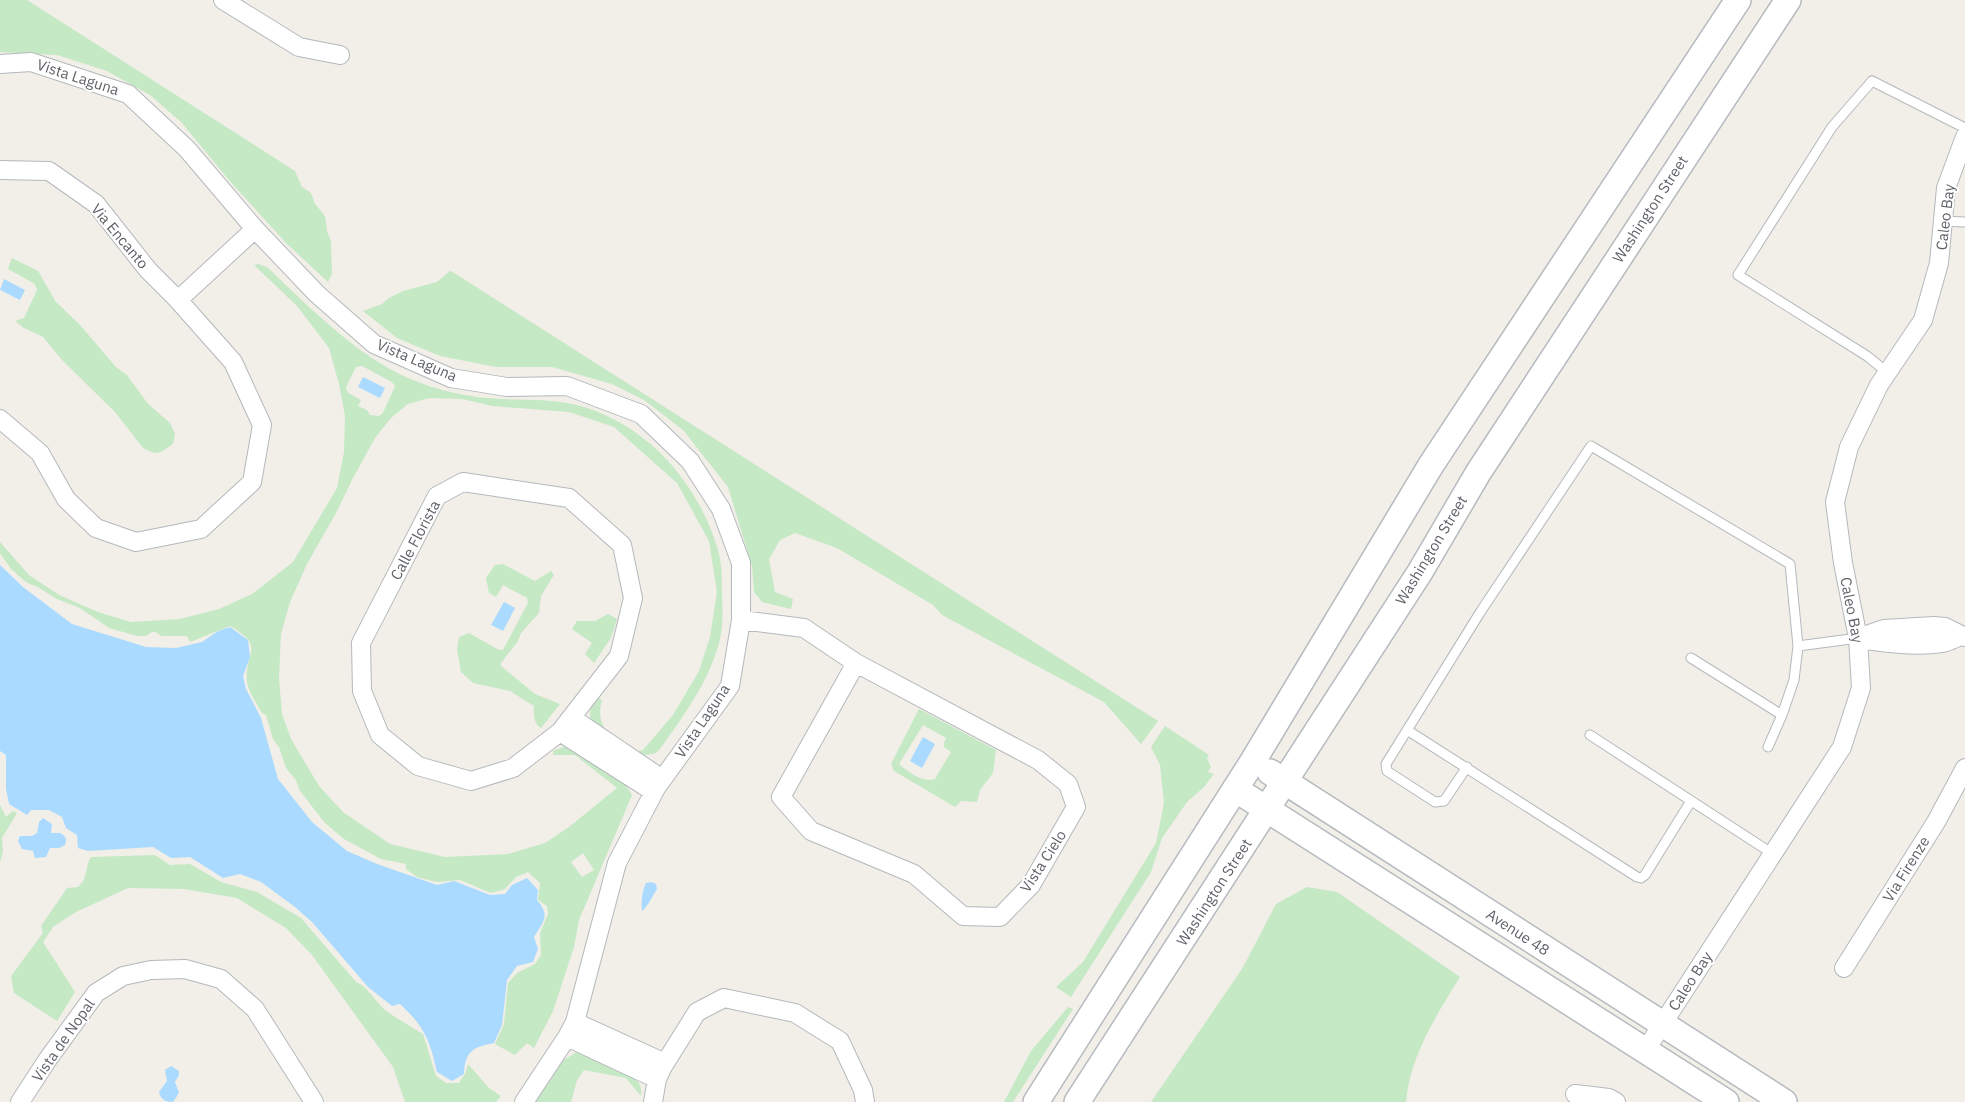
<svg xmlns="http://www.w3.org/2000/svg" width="1965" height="1102" font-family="'IBM Plex Sans',sans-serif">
	<rect width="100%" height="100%" fill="#f1efe8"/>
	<!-- green -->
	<path fill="#c5e8c5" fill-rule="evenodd" d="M0,0h27l268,171 7,16 9,6 4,11 10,12 2,15 4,11 1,32 -4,8 -42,-39 -58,-64 -46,-56 -32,-28 -43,-24 -50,-16 -57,-3z
		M12,258l26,13 18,31 24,23 36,42 11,8 21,29 22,19 5,11 -2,10 -12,8 -7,1 -11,-5 -28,-36 -53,-52 -19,-23 -19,-9 -9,-7 9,-3 13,-28 -2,-6 -27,-15z
		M258,264l9,3c40,38 90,89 141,111 30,13 62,20 95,21 25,1 49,0 74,6 69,18 121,77 141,145 4,14 4,32 4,47 1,15 1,31 -3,46 -11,40 -35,72 -59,106l-4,4 -11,2v3l-49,-29c-9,-13 -7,-19 1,-32l5,3c-8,31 12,37 33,52l8,-2 30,-35 26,-44 11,-34 7,-45 -8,-51 -32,-58 -63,-56 -45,-15 -77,-6 -30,-7 -33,-1 -21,6 -17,14 -16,20 -22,40 -17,35 -29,51 -17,38 -9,32 -2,44 3,36 9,25 28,47 24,26 47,32 55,13 63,-3 37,-11 24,-16 48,-39 -42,-33h-22v-4l15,-6 57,39 7,11 -53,125 -5,27 -21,64 -19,37 -7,-5 -12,12 -20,-11 9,-20 4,-41 9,-10 18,-9 6,-9 -1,-22 8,-19 -1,-8 -9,-6 2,-17 -12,-11 -12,5 -11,12 -14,4 -31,-13 -23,2 -20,-5 -11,-8v-5l-25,-5 -37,-20 -19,-16 -25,-32 -4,-11 -10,-12 -7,-21 -6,-8 -7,-24 -4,-2c-5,-10 -14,-21 -15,-32 -3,-29 20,-34 -17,-55l-40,16 -3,-6h-26l-5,-4h-4l-6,4h-9l-28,-8 -29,-20 -23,-9 -21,-13 -9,-3 -16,-14 -11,-16v-11l29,33 30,20 39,17 33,10 49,-3 39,-10 33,-15 41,-32 44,-74 7,-36 1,-36 -6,-32 -10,-36 -32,-42 -43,-41zM362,366l30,16 3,4 -12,27 -4,3 -9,-1 -3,-5 -9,-4 3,-6 -13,-7 -2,-6 10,-20zM583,853l11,17 -12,7 -11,-15z
		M450,271h1l707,450 -17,23 -37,-42 -162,-87 -9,-10 -96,-57 -42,-15 -15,7 -11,19 6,33 18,7 -2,10 -29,-7 -8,-10 -2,-26 -24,-79 -45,-57 -39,-30 -32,-16 -60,-17h-56l-56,-11 -43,-18 -34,-27 19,-7 7,-6 14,-7 34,-9z
		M503,564l32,17 16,-10 3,4 -13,21 -2,17 -18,20 -3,8 -17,22v3l34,28 25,10 -19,24c-7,-4 -8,-14 -7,-22l-24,-15 -37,-8 -12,-11 -4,-23 2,-12 10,-4 30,17h4l25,-47 -1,-5 -24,-13 -7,12 -7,-4 -3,-15 9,-13z
		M608,614l9,5 -6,19 -17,25 -9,-9 7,-11 -20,-14 5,-8h18z
		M919,709l77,41 -3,23 -13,17 -3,12 -16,-1 -6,6 -61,-36 -3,-7zM923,725l23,13 -2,5v4l7,5 -16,27c-12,4 -27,-7 -36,-15z
		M1165,726l44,29 -2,3 4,9 -3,5 6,2 -10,13 -17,15 -25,36 -11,34 -80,125 -15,-10 27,-25 73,-119 8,-40 -4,-38 -9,-18z
		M0,805l6,12 7,-6 4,2 -15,25 1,14 -3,10z
		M155,855l15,10 20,-1 31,18 36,10 44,26 55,64c12,5 19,19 29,28 12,9 25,16 38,24l13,42 10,7h13l7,-11 2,-8 21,24 12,8 -5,6h-91l-12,-35 -81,-112 -26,-27 -49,-30 -53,-9 -56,-1 -52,24 -23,15 -10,15 32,50 -18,29 -43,-28 -3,-17 32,-43 -2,-7 26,-38 11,-1c11,-10 6,-18 13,-30z
		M1307,887l30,5 123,85c-24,39 -50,79 -54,125h-255l91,-133 34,-65z
		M1068,1007l5,2 -60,93h-9l27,-51z
		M577,1052c16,7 49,19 61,30 3,4 4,9 3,14l-15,-18 -42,-8 -7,10 -6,22h-36l27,-41z"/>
	<!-- water -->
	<path fill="#aadaff" d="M4,279l21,11 -5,10 -20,-10z
		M363,377l22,11 -5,10 -22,-11z
		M0,565l23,22 49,37 74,23 30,1 26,-6 16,-11 12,-4 18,13 2,17 -7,19 3,13 15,29 17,61 34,43 35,29 30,13 60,21 17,-4 36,14 15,-1 7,-9 15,-7 11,12 -1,10c14,16 6,22 -3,37l4,12 -5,13 -16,4 -10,14 -5,45 -8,18c-21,4 -29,8 -30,31l-12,7 -15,-9c-7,-32 -13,-46 -37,-68l-8,2 -24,-19 -56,-65 -17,-15 -34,-25 -21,-8 -17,4 -33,-21 -19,1 -18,-11 -65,4 -10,-3 -1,-13 -11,-7 -4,-11 -13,-7h-18l-4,5 -18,-11 -3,-15v-34l-6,-4z
		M504,602l11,6 -12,23 -12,-6z
		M923,737l12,7 -13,24 -12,-7z
		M43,818l9,6 -1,9h9c6,3 7,6 5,12l-6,3h-9l-4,9 -11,1 -2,-7 -11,-2 -4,-8 2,-5h12l5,-3 2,-11z
		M651,882l5,2 1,5c-5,8 -9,17 -15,22 -1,-8 0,-20 4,-28z
		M171,1066l8,5v4l-4,7 4,11 -6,9c-7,0 -13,-3 -14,-10l8,-11 -2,-11z"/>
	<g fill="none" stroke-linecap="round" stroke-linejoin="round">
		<!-- service casing -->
		<g stroke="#b5b8bc" stroke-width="11">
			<path id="service" d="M1943,221l22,1
				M1888,373l-21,-17 -129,-81 94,-148 40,-46 93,47
				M1691,658l91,57
				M1407,730l230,147 4,1 4,-3 46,-74
				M1590,735l183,119
				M1768,747l14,-32 12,-35 4,-34
				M1467,767l-23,34 -9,1 -48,-31 -1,-7 95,-153 110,-165 199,118 8,82 60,-8"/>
		</g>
		<!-- minor casing -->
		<g stroke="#b5b8bc" stroke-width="20">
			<path id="minor" d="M223,0l76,47 41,8
				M0,64l31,-2 97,32 59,55 68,80 62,65 57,50 77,34 56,9 60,-1 74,28 49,47 31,48 20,54v57l-11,66 -74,102 -39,75 -42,159 -8,15 -43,65
				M0,170l49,1 47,33 52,66 30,30 55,62 29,63 -10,57 -51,47 -65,13 -40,-14 -30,-29 -26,-46 -40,-34
				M178,300l77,-71
				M463,482l106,16 53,47 11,53 -14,58 -59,76 -47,36 -42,13 -53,-15 -38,-31 -18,-44 -1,-48 76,-147z
				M741,620l63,8 52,35
				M1858,638l26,-9 50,-3 11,1 20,10
				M1860,639c26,4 56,8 82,4 7,-1 13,-5 19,-7
				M856,663l182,97 30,24 8,23 -45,78 -31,32 -37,-1 -49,-42 -103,-43 -30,-34z
				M572,718l90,61
				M560,732l94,60
				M1844,968l92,-146 29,-54
				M575,1022l90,41
				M567,1037l90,42
				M1645,1051l197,-304 19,-59 -3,-50 -15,-75 -8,-61 14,-55 30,-62 44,-65 16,-57 7,-75 19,-51
				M1575,1094l34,4 7,4
				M20,1102l28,-43 48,-66 27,-17 28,-6 34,-1 36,10 34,30 59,93
				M653,1102l4,-23 5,-11 35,-56 27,-14 71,15 45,28 23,49 2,12"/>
		</g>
		<!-- secondary casing -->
		<g stroke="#b6babf" stroke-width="28">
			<path id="secondary" d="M1270,772l514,330
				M1235,789l491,313
				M1036,1102l217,-341 178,-296 307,-465
				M1077,1102l343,-530 58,-99 310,-473"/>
		</g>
		<!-- service -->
		<use href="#service" stroke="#fff" stroke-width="9"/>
		<!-- minor -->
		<use href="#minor" stroke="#fff" stroke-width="18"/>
		<!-- secondary -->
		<use href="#secondary" stroke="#fff" stroke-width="25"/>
	</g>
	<g text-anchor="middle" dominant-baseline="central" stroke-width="4" stroke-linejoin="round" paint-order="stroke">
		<!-- street labels -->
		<g font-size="15" fill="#5f6368" stroke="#fff">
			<text transform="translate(78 77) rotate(18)">Vista Laguna</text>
			<text transform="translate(1650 209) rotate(-57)">Washington Street</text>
			<text transform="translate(1945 217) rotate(-83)">Caleo Bay</text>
			<text transform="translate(120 236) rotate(50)">Via Encanto</text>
			<text transform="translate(417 360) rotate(23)">Vista Laguna</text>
			<text transform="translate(415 540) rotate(-62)">Calle Florista</text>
			<text transform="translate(1431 550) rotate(-59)">Washington Street</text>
			<text transform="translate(1852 610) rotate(79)">Caleo Bay</text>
			<text transform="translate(702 721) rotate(-56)">Vista Laguna</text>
			<text transform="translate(1043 861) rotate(-57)">Vista Cielo</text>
			<text transform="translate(1906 869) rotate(-58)">Via Firenze</text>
			<text transform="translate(1214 892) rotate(-57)">Washington Street</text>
			<text transform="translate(1518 932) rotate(33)">Avenue 48</text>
			<text transform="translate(1690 981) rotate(-57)">Caleo Bay</text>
			<text transform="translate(63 1040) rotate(-55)">Vista de Nopal</text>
		</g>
	</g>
</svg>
